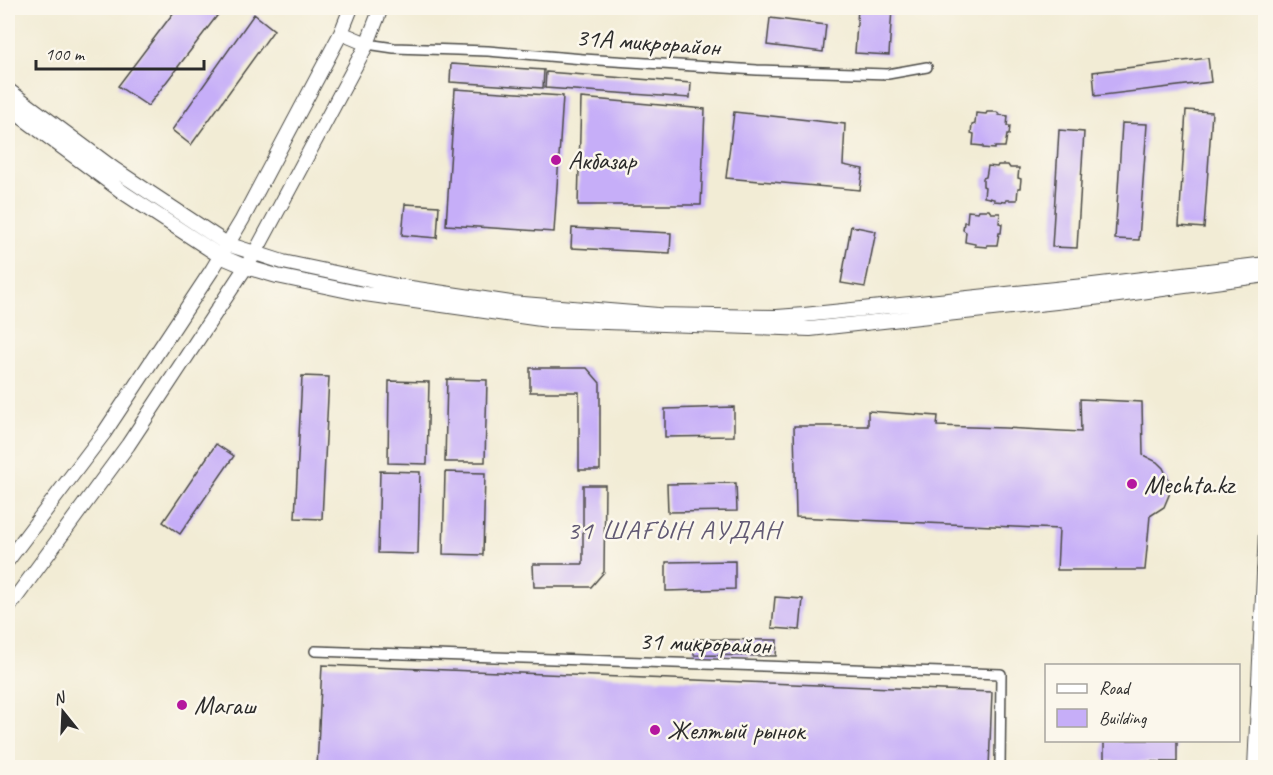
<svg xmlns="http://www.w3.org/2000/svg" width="1273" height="775" font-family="Caveat,sans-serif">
	<rect width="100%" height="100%" fill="#fbf7ec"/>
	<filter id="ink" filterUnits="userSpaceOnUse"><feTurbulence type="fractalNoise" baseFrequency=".0167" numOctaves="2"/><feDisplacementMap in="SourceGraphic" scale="12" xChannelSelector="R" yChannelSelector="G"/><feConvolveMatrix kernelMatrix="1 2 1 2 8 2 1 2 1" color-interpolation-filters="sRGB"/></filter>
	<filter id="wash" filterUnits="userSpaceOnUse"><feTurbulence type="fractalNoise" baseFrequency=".008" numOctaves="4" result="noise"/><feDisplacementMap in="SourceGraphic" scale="24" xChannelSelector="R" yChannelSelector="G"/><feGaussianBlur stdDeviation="1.35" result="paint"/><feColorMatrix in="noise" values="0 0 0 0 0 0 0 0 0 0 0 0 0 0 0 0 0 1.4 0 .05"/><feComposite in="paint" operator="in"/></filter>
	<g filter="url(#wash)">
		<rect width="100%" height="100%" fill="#f2ecd5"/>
		<g id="blocks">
			<!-- building -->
			<path fill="#c6aef8" d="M177,8h46l-75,98 -30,-20z
				M858,8h34l-3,47 -34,-2z
				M254,14l20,16 -83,115 -19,-15z
				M770,18l56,7 -3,27 -56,-7z
				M1208,58l3,24 -116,14 -2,-24z
				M451,64l93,6 -1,18 -93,-6z
				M546,72l145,11 -1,15 -145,-10z
				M455,89l108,7 -9,136 -108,-7z
				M581,98l124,11 -4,96h-123z
				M1186,110l26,2 -8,116 -25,-2z
				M734,112l111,12 -2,41 20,4 -3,21 -134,-12z
				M987,112h10l2,3 9,1 -1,10h3l-1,9h-2l-2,12h-10v2l-12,-1v-2l-10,-1 1,-11 -3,-1 1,-8 3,-1 1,-11 10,1z
				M1122,123l25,1 -8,116 -24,-1z
				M1059,130l25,2 -7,116 -25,-1z
				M998,165h10l2,3h9l-1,10 3,1 -1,9h-2l-1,12h-11v2l-12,-1v-2l-10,-2 1,-10 -2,-1v-8l3,-1 2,-11 9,1z
				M405,204l34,2 -2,32 -35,-3z
				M979,210h10l2,3h9l-1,10 3,1 -1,9h-2l-2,12h-10v2l-12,-1v-2l-10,-2 1,-10 -3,-2 1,-8h3l1,-11 10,1z
				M851,226l25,5 -11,56 -24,-4z
				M572,228l99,5 -1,20 -99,-5z
				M530,368h57l13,15v87h-21v-78h-49z
				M302,376l27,1 -7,142 -27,-1z
				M447,379l40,1 -2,82h-40z
				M389,381l40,1 -2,82 -39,-1z
				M1080,399l62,3 1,53 14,7 6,6 6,12v15l-5,12 -14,9 -5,54h-88l2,-41 -263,-12 -2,-91h74v-15l70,5 -1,10 68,2 76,4z
				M734,407v29l-69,1v-28z
				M216,444l18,12 -54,78 -17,-12z
				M380,471l40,1 -2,82 -40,-1z
				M445,472l40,1 -2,82 -40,-1z
				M736,483l1,28 -69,1 -1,-28z
				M583,485h22l-1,87 -13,15h-57l-1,-23h50z
				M735,561v28l-69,2v-29z
				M775,597l28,2 -3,31 -28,-2z
				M694,639l83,1 -1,16 -82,-1z
				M322,665l670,27 -3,76h-672z
				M1104,740h73v22l-73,-1z"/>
		</g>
	</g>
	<g filter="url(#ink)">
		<use href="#blocks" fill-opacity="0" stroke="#494844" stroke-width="1.5"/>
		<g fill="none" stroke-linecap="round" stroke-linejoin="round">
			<!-- street casing -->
			<g stroke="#494844" stroke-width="12">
				<path id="street" d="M367,44l27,4 94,3 95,8 174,11 131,4 39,-7
					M315,651l686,23 -1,94"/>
			</g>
			<!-- secondary casing -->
			<g stroke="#494844" stroke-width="16">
				<path id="secondary" d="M341,33l26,11
					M8,90l106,79 113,75 56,18 114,24 114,17 147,12 119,2 27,-2 289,-30 173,-21
					M8,107l116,86 96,63 26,11 31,9 81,17 190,27 262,9 301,-33 155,-21
					M8,560l96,-127 108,-163 30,-50 99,-187 10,-25
					M8,608l120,-163 127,-192 112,-209 14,-36
					M1255,768l11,-237"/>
			</g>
			<!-- street -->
			<use href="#street" stroke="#fff" stroke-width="9"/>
			<!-- secondary -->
			<use href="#secondary" stroke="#fff" stroke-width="14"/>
		</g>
	</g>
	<!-- markers -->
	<g fill="#b5179e" stroke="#fbf7ec" stroke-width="2">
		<circle cx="556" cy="160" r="6"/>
		<circle cx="1132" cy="484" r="6"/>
		<circle cx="182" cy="705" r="6"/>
		<circle cx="655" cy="730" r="6"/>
	</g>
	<g text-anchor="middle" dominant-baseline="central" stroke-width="5" stroke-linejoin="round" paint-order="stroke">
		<!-- street labels -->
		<g font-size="26" fill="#2b2b2b" stroke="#fbf7ec">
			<text transform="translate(648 42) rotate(4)">31А микрорайон</text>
			<text transform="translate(705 643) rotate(2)">31 микрорайон</text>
		</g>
		<!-- poi labels -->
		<g font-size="26" fill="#2b2b2b" stroke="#fbf7ec" text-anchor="start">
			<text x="568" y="160">Акбазар</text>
			<text x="1144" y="484">Mechta.kz</text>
			<text x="194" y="705">Магаш</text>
			<text x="667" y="730">Желтый рынок</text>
		</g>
		<!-- neighbourhood labels -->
		<g font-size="27" letter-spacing="1.5" fill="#615973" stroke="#fbf7ec">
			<text x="674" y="530">31 ШАҒЫН АУДАН</text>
		</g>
	</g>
	<!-- margin -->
	<rect width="1273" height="775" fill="none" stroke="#fbf7ec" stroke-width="30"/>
	<!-- legend -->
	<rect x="1045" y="664" width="195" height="78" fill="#fbf7ec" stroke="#a8a59f" stroke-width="1.5"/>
	<rect x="1057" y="684" width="30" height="9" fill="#ffffff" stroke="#a8a59f" stroke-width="1.5"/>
	<text x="1099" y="694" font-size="18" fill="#2b2b2b">Road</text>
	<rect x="1057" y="709" width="30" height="18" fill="#c6aef8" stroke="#a8a59f" stroke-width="1.5"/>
	<text x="1099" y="724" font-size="18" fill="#2b2b2b">Building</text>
	<!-- north arrow -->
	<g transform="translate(63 712) rotate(342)" stroke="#fbf7ec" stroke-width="4.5" paint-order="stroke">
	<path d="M0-4.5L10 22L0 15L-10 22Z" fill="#2b2b2b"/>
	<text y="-9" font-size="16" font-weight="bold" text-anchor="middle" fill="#2b2b2b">N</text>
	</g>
	<!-- scale -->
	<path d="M36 60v9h168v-9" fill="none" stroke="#2b2b2b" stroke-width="3"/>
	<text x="45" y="60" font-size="18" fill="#2b2b2b" stroke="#fbf7ec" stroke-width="4.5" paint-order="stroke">100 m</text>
</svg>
